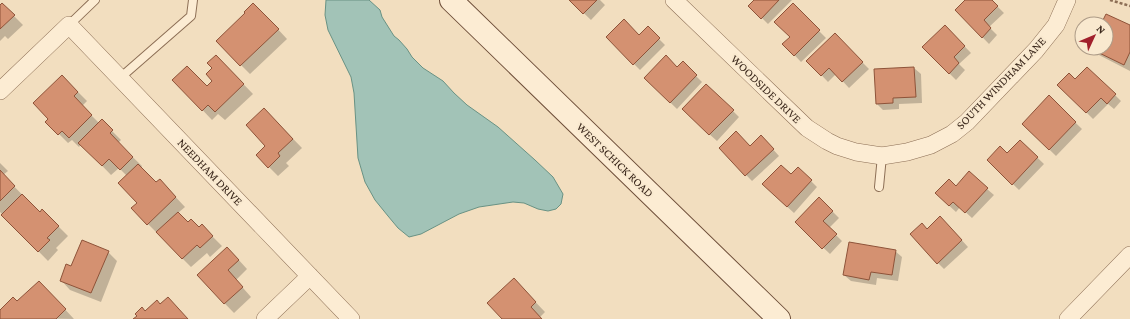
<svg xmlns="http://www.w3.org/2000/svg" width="1130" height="319" font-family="'Crimson Pro',serif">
	<rect width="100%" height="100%" fill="#f2debf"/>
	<!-- water -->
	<path fill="#a2c3b7" stroke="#699284" d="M326,0h43l11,10 2,7 12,19 5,4 8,9 5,8 11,11 20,13 11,12 13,12 31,22 37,33 18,17 10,17 -2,10 -5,5 -8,2 -10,-2 -14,-6 -11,-1 -34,5 -20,7 -38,20 -12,3 -11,-9 -10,-12 -13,-16 -10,-18 -7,-24 -4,-65 -3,-16 -23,-47 -3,-15z"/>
	<!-- shadow -->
	<path fill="#0003" d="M570,0h30l5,5 -14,15z
		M756,0h36l-24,24 -18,-18z
		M967,0h24l13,13 -15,14 8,8 -8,9 -33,-34z
		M2,4l21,21 -15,14 -3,-3 -5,5v-35z
		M793,5l33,33 -25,24 -17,-18 7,-7z
		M263,13l24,26 -37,35 -9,-9z
		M1107,15l23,11v45l-33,-17 -6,-6h15v-24h-4z
		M945,26l26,27 -12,11 6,6 -9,10 -33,-33z
		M648,28l17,17 -25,25 -33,-33 32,-1z
		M835,35l34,34 -20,19 -13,-14 -8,8 -20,-21z
		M683,63l19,19 -25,27 -32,-31 32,-10z
		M225,65l28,29 -28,26 -7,-6 -6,6 -38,-40 33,8z
		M914,68l7,6 1,29 -23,1v5l-16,1 -6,-6z
		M62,76l25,25 -5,5 17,17 3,-2 19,19 -3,3 24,23 -1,2 15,16 13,6 16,17 -7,6 10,10 23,12 11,11 -12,11 -3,-4 -16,14 -43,-43 -21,-48 -8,-8 -8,7 -30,-31 -2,3 -7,-7 -4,3 -21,-21 3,-3z
		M1075,80l40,15 6,6 -7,8 -6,-5 -15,15 -34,-34z
		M1049,97l33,32 -26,27 -33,-32z
		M264,109l38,39 -16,15 3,3 -11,10 -9,-9z
		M733,111l6,6 -22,24 -28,-25z
		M761,136l18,20 -27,25 -32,-33 30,-1z
		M1020,141l24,23 -25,26 -31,-30 19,-6z
		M0,163l8,8 -5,4 37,38 2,-3 26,26 -12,12 2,2 -10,11 -48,-49z
		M791,176l20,5 6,6 -23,26 -24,-22z
		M956,187l31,2 7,6 -22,23 -12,-11 -4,5 -13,-12z
		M819,198l20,20 -10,10 13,13 -12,13 -34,-32z
		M947,224l21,23 -24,22 -6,-6 -11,-33z
		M895,251l7,6 -4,24 -21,-3 -1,7 -25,-4 -7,-6z
		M108,252l9,9 -16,41 -31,-12 -9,-10 11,-12z
		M237,258l10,11 -11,11 15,17 -17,16 -36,-37z
		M523,289l22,23 -5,5 2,2h-39z
		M48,291l26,28 -74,-1v-7l17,-8z"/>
	<!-- building -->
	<path fill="#d49171" stroke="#8e5339" d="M569,0h28l-14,14z
		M754,0h25l-18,19 -13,-13z
		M965,0h27l6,6 -14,14 7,8 -9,10 -27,-28z
		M2,3l13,12 -15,14v-24z
		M253,3l26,26 -39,37 -24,-25 29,-28 -1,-1z
		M793,3l27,27 -26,26 -12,-12 8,-7 -16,-15z
		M1106,14l24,11v27l-6,13 -35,-17h17v-24h-5z
		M624,19l15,16 9,-9 12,12 -27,27 -27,-28z
		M945,25l20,21 -11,11 5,6 -10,11 -27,-27z
		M835,33l28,29 -21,20 -13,-14 -8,8 -15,-15z
		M216,55l28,29 -29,28 -7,-7 -6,6 -30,-31 15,-14 20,20 5,-5 -6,-7 6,-6 -5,-5z
		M666,55l11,12 6,-6 14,14 -27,28 -26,-25z
		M914,67l2,30 -23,1v5l-17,1 -2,-35z
		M1087,67l29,27 -9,10 -6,-6 -15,15 -29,-28 12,-12 6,6z
		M62,75l16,17 -4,4 18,19 -23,23 -7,-7 -4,4 -13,-13 3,-3 -15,-16z
		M706,84l28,26 -25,25 -27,-26z
		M1049,95l27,27 -27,28 -27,-26z
		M264,108l29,31 -15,14 2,3 -12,12 -12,-13 9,-9 -19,-21z
		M102,119l11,11 -3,3 23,24 -13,13 -11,-11 -7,7 -24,-23z
		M736,131l14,15 11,-11 13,14 -29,27 -26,-28z
		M1020,140l18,17 -26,28 -25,-25 13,-14 7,7z
		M138,164l18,18 4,-3 16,18 -29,28 -16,-17 6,-5 -19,-20z
		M781,165l10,9 7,-7 14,13 -25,27 -25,-23z
		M0,170l15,16 -15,15z
		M969,171l19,17 -23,25 -12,-11 -4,4 -14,-13 14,-14 7,7z
		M22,194l18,18 2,-3 17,17 -12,12 3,2 -12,12 -37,-37z
		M819,197l14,14 -10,10 14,13 -15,15 -27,-27z
		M178,212l10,10 3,-3 8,8 3,-3 11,12 -13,12 -3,-3 -15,14 -26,-27z
		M940,216l22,24 -25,24 -27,-30 12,-11 5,6z
		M82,240l27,11 -18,42 -31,-12 6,-17 5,2z
		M849,242l47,8 -4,25 -21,-3 -2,8 -26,-5z
		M227,247l12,13 -11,10 15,17 -19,17 -27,-29z
		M514,278l22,24 -5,5 11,12h-40l-15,-16z
		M39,281l27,28 -10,10h-56v-9l13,-13 4,4z
		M168,297l20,22h-55l4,-3 -2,-2 7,-7 3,4 12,-11 3,4z"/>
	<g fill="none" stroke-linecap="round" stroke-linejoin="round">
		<!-- lane casing -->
		<g stroke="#8c6e55" stroke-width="10">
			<path id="lane" d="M69,25l26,-25
				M120,78l71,-62 2,-16
				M879,187l3,-31"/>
		</g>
		<!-- street casing -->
		<g stroke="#8c6e55" stroke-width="18">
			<path id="street" d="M674,0l133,128 20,13 10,5 19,6 26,4 25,-4 24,-7 21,-11 15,-12 69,-72 20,-25 11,-25
				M0,91l69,-66 282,294
				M265,319l45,-43
				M1068,319l62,-64"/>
		</g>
		<!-- secondary casing -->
		<g stroke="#6e4e39" stroke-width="24">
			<path id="secondary" d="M451,0l328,319"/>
		</g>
		<!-- path -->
		<path stroke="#8c6e55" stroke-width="2.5" stroke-dasharray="3 2" stroke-linecap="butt" d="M1110,0l20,6"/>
		<!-- lane -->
		<use href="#lane" stroke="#fcecd3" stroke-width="8"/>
		<!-- street -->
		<use href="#street" stroke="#fcecd3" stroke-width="17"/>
		<!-- secondary -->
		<use href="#secondary" stroke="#fcecd3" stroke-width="22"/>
	</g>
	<g text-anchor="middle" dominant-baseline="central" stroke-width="4" stroke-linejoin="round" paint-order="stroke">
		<!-- street labels -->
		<g font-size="12" fill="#3a271b" stroke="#f9e9cf">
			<text transform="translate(1001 83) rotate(-46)">SOUTH WINDHAM LANE</text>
			<text transform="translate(766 89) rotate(44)">WOODSIDE DRIVE</text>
			<text transform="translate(615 160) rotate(44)">WEST SCHICK ROAD</text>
			<text transform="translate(210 172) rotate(46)">NEEDHAM DRIVE</text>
		</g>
	</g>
	<!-- north arrow -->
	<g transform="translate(1094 36) rotate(46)"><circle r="19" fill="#f9e9cf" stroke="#ad9b87"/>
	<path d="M0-3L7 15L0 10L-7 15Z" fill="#a1202c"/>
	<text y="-6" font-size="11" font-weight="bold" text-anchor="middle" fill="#3a271b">N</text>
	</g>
</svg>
